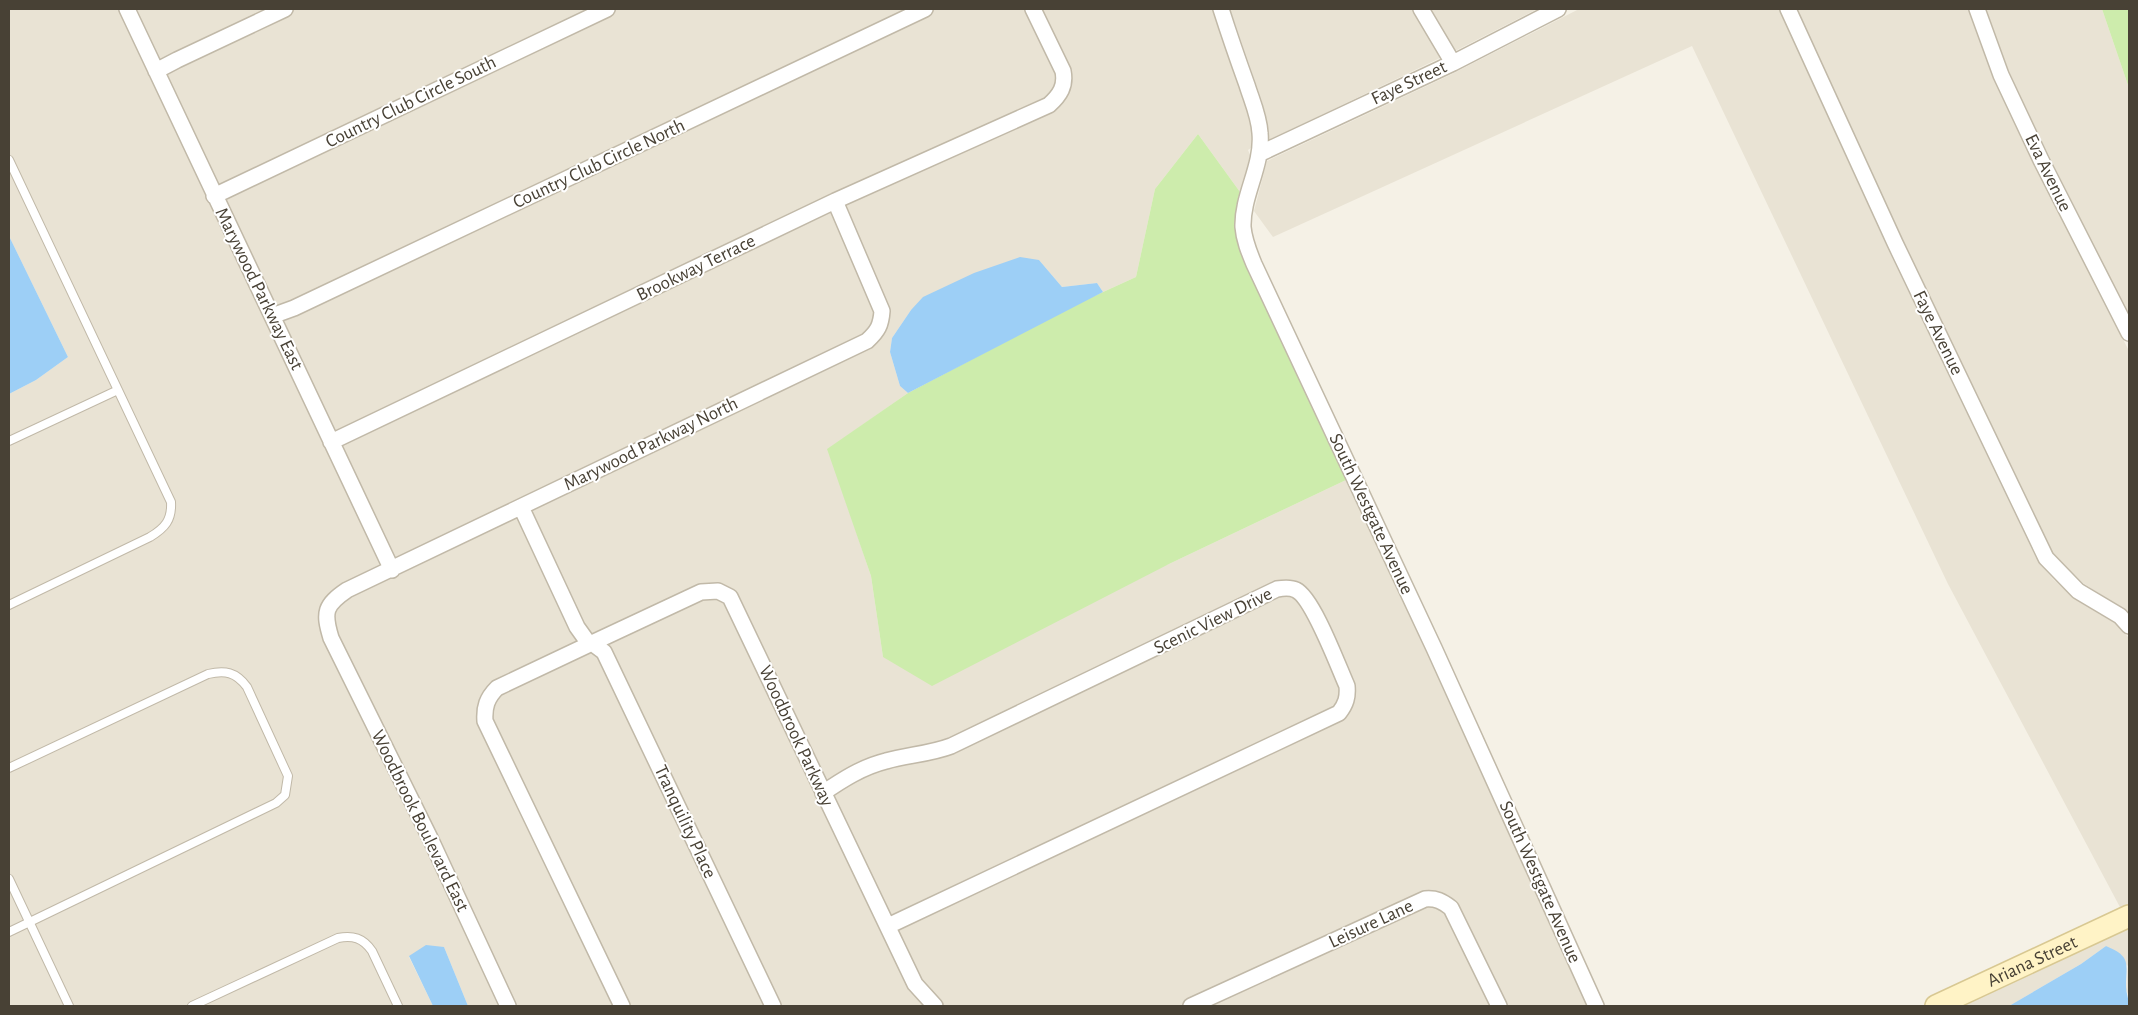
<svg xmlns="http://www.w3.org/2000/svg" width="2138" height="1015" font-family="'Alegreya Sans',sans-serif">
	<rect width="100%" height="100%" fill="#f5f1e6"/>
	<!-- residential -->
	<path fill="#e9e3d4" d="M9,9h1203l33,93 7,32 -1,14 -3,2 2,5 -4,20 -6,17 -42,-58 -43,55 -19,88 -33,15 -6,-9 -35,4 -23,-27 -128,50 -19,28 -2,14 10,34 8,7 -80,56 43,127 12,81 286,-93 177,-84 81,172 160,354h-1119l-24,-59 -35,10 24,49h-424v-612l27,-14 32,-23 -59,-121z
		M1230,9h182l28,49 -171,82 -3,-24 -5,-18z
		M1431,9h106l-82,42z
		M1579,9h200l108,238 151,315 16,18 19,17 42,26 14,15v267l-8,4 -173,-325 -256,-538 -419,191 -19,-26 13,-50 183,-86z
		M1797,9h171l26,69 40,86 95,187v262l-46,-30 -30,-30 -150,-313z
		M1986,9h116l27,79v227l-80,-159 -40,-84z
		M2129,926v70l-3,-6 2,-24 -22,-20 -25,18 -72,42h-51z"/>
	<!-- green -->
	<path fill="#cdecac" d="M2102,9h27v79z
		M1198,134l42,58c-9,26 -3,49 6,74l100,214 -177,84 -237,122 -49,-29 -12,-81 -44,-127 81,-56 171,-90 57,-26 19,-88z"/>
	<!-- water -->
	<path fill="#9dcff6" d="M9,236l59,121 -32,23 -27,14z
		M1020,257l19,3 23,27 35,-4 6,9 -195,101 -8,-7 -10,-34 2,-14 19,-28 12,-13 51,-24z
		M426,945l18,2 24,59h-35l-24,-50z
		M2106,946c26,11 20,17 20,41 0,6 3,12 3,19h-120l72,-42z"/>
	<g fill="none" stroke-linecap="round" stroke-linejoin="round">
		<!-- lane casing -->
		<g stroke="#c1b9a8" stroke-width="10">
			<path id="lane" d="M9,160l162,342c1,18 -6,26 -21,35l-141,68
				M9,441l109,-51
				M9,768l199,-94c17,-4 28,-2 39,13l41,89 -3,19 -9,8 -267,129
				M9,879l60,127
				M192,1006l146,-68c15,-3 25,0 34,13l26,55"/>
		</g>
		<!-- street casing -->
		<g stroke="#c1b9a8" stroke-width="18">
			<path id="street" d="M127,9l265,561
				M1221,9c8,25 17,51 26,76 5,16 12,31 13,48 3,33 -18,62 -17,94 1,13 6,25 11,37l180,384 162,358
				M1421,9l32,54
				M1788,9l107,234 151,315 32,33 42,25 9,10
				M1977,9l24,66 40,85 88,173
				M156,71l21,-11 108,-51
				M1259,154l194,-91 105,-54
				M214,196l393,-187
				M272,316l22,-8 631,-299
				M331,442l504,-241 214,-96c11,-10 17,-19 14,-34l-30,-62
				M521,507l56,120 10,14 5,2 109,-51 17,-1 12,6 185,387 20,22
				M823,793c19,-13 39,-26 63,-32 21,-6 44,-7 65,-15l326,-157c6,-1 13,-2 19,1 17,8 42,76 51,96 1,11 -1,18 -8,27l-451,213
				M508,1006l-78,-168 -99,-200c-8,-26 -6,-33 16,-48l520,-249c11,-10 14,-16 15,-30l-47,-110
				M622,1006l-137,-285c-1,-14 2,-23 12,-33l95,-45 12,9 169,354
				M1191,1006l234,-107c11,-1 17,2 26,9l48,98"/>
		</g>
		<!-- secondary casing -->
		<g stroke="#d8c892" stroke-width="24">
			<g id="secondary">
				<path id="s1" d="M1936,1006l193,-90"/>
			</g>
		</g>
		<!-- lane -->
		<use href="#lane" stroke="#fff" stroke-width="8"/>
		<!-- street -->
		<use href="#street" stroke="#fff" stroke-width="15"/>
		<!-- secondary -->
		<use href="#secondary" stroke="#fff3c6" stroke-width="21"/>
	</g>
	<g text-anchor="middle" dominant-baseline="central" stroke-width="4" stroke-linejoin="round" paint-order="stroke">
		<!-- street labels -->
		<g font-size="19" fill="#484135" stroke="#fff">
			<text transform="translate(1409 83) rotate(-25)">Faye Street</text>
			<text transform="translate(411 102) rotate(-26)">Country Club Circle South</text>
			<text transform="translate(599 164) rotate(-25)">Country Club Circle North</text>
			<text transform="translate(2048 173) rotate(64)">Eva Avenue</text>
			<text transform="translate(696 268) rotate(-26)">Brookway Terrace</text>
			<text transform="translate(259 289) rotate(64)">Marywood Parkway East</text>
			<text transform="translate(1938 333) rotate(64)">Faye Avenue</text>
			<text transform="translate(651 444) rotate(-26)">Marywood Parkway North</text>
			<text transform="translate(1371 514) rotate(65)">South Westgate Avenue</text>
			<text transform="translate(1213 621) rotate(-26)">Scenic View Drive</text>
			<text transform="translate(796 736) rotate(65)">Woodbrook Parkway</text>
			<text transform="translate(420 821) rotate(64)">Woodbrook Boulevard East</text>
			<text transform="translate(685 822) rotate(65)">Tranquility Place</text>
			<text transform="translate(1540 882) rotate(66)">South Westgate Avenue</text>
			<text transform="translate(1371 924) rotate(-25)">Leisure Lane</text>
			<text stroke="none"><textPath href="#s1" startOffset="106">Ariana Street</textPath></text>
		</g>
	</g>
	<!-- border -->
	<rect width="2138" height="1015" fill="none" stroke="#484135" stroke-width="20"/>
</svg>
